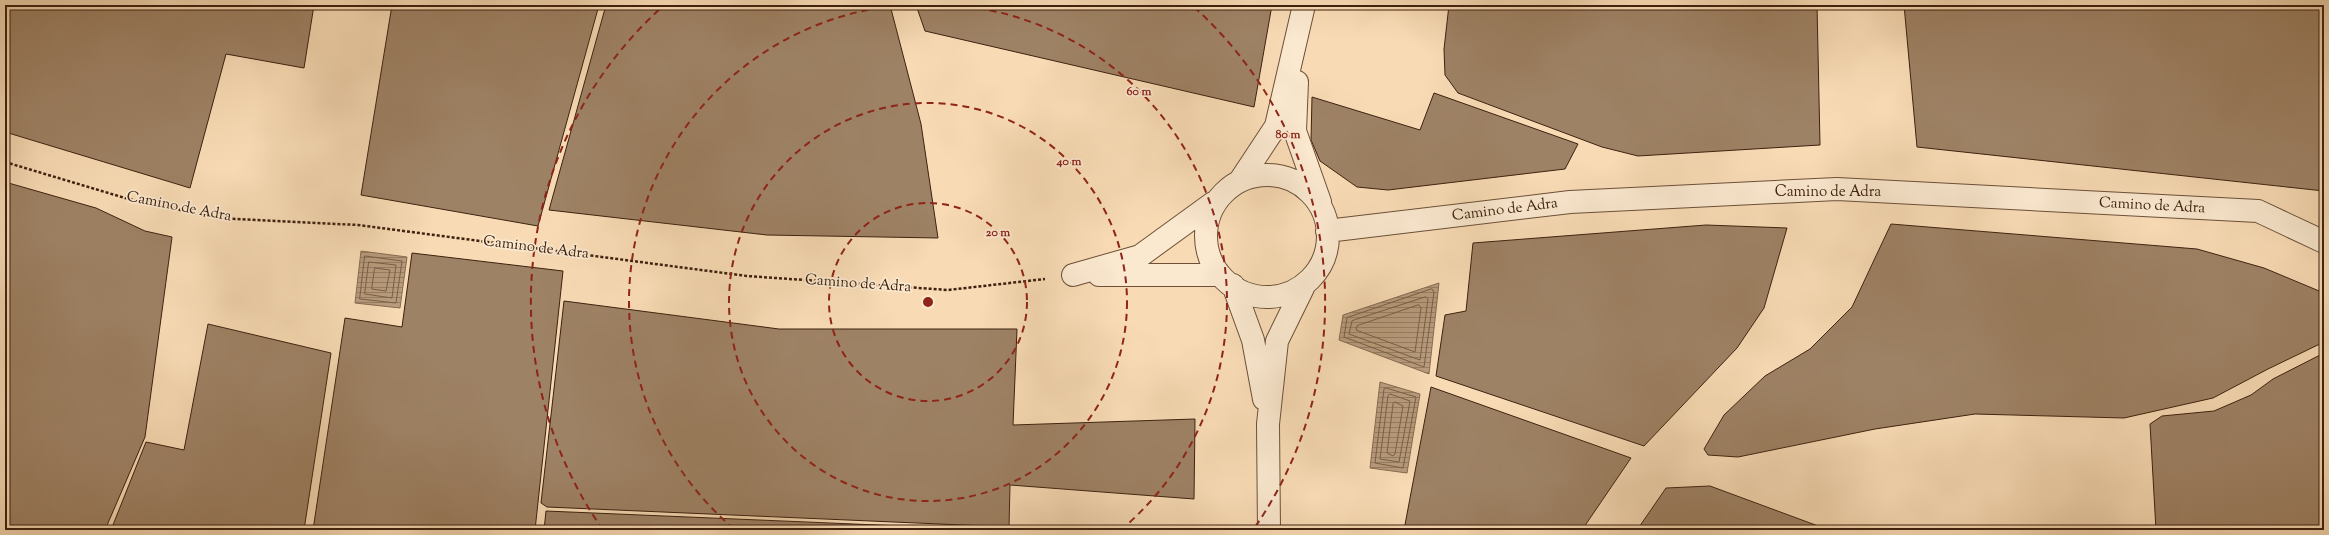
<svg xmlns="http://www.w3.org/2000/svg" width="2329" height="535" font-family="'Sorts Mill Goudy',serif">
	<defs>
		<pattern id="water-rules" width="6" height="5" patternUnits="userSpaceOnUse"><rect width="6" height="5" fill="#b89c7d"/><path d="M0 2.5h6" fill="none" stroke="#977f65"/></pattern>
	</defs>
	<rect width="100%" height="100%" fill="#f8dbb5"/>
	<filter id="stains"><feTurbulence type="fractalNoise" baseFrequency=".005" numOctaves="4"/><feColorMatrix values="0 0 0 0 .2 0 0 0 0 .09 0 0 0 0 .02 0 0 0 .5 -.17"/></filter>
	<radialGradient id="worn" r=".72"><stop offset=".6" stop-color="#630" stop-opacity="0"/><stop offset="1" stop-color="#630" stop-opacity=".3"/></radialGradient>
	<!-- water -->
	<path fill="url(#water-rules)" stroke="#876b51" d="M361,251l46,6 -7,51 -45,-5z
		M1439,283l-10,91 -90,-34 4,-25z
		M1380,382l40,12 -13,79 -37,-5z"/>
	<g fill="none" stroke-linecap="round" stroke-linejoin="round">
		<!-- shore -->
		<path stroke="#7a5e46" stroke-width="1" d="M365,256l37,5 -6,42 -36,-4z
			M369,262l27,3 -4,33 -27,-4z
			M375,268l15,2 -4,21 -14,-2z
			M1432,289l2,3 -10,75 -80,-30 3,-19z
			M1426,297l2,2 -8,61 -71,-26 3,-13z
			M1419,305l2,3 -6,44 -59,-22 1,-4z
			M1386,388l30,9 -13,71 -28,-5 9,-74z
			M1390,394l20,7 -11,61 -19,-3 8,-63z
			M1395,402l8,4 -8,48 -2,2 -6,-3 6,-49z"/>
	</g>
	<!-- building -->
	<path fill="#9e8265" stroke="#3d210f" d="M5,5h309l-10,63 -78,-14 -36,134 -185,-56z
		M392,5h207l-61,221 -177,-31z
		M606,5h284l31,119 17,114 -171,-3 -218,-25z
		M916,5h356l-18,102 -329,-76z
		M1449,5h368l3,140 -182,11 -36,-9 -144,-54 -13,-18 -1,-26z
		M1904,5h420v186l-407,-44z
		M1434,93l144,51 -13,25 -177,21 -31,-3 -37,-26 -9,-21 1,-43 108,33z
		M5,182l91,26 49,23 27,6 -27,200 -40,93h-100z
		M1891,224l306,25 67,19 60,25v49l-56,27 -55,29 -89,20 -149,-4 -100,15 -137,28 -30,-2 -4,-6 20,-34 41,-39 45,-27 42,-42z
		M1706,225l81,3 -23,80 -27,40 -93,98 -208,-70 9,-61 21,-4 7,-68z
		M412,253l151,18 -28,259h-222l32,-212 57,9z
		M564,301l215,28h238l-4,96 182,-6 -1,80 -184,-14 -1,42 -462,-20 -6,-4z
		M208,324l123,29 -27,177h-193l35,-88 38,8z
		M2324,353v177h-168l-6,-106 12,-8 52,-5 37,-16 22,-16z
		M1431,387l200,71 -49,72h-178z
		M1710,486l119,44h-192l29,-42z
		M546,511l426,18v1h-428z"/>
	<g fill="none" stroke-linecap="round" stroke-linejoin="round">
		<!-- minor casing -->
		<g stroke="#6c5038" stroke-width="24">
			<path id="minor" d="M1297,82l-2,49 25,71
				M1206 236a61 61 0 1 1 122 0a61 61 0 1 1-122 0Z
				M1241,179l35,-53 28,-121
				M1327,231l243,-29 267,-13 421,22 66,31
				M1073,275l67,-19 73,-53
				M1099,275h118
				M1233,285l20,55 11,59
				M1269,530l-1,-106 9,-83 26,-53"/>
		</g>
		<!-- path -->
		<path stroke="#3d210f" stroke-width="2.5" stroke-dasharray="3 2" stroke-linecap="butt" d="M5,162l120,36 92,20 141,7 389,51 201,14 97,-11"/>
		<!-- minor -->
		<use href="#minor" stroke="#fae8cf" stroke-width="22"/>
	</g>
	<!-- distance rings -->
	<g fill="none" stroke="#8f2418" stroke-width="2" stroke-dasharray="7 5">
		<circle cx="928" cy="302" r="99"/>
		<circle cx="928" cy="302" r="199"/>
		<path d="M734 529A298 298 0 0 1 902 5M954 5A298 298 0 0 1 1122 529"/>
		<path d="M603 530A397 397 0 0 1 662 7M1194 7A397 397 0 0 1 1253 530"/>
	</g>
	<g text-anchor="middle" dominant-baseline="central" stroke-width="3.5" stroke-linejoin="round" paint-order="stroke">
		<!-- street labels -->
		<g font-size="15" fill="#3d210f" stroke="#fae8cf">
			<text x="1828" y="192">Camino de Adra</text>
			<text transform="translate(2152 206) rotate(3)">Camino de Adra</text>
			<text transform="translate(179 207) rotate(11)">Camino de Adra</text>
			<text transform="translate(1505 210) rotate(-7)">Camino de Adra</text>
			<text transform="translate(536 248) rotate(7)">Camino de Adra</text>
			<text transform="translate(858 284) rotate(4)">Camino de Adra</text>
		</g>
	</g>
	<circle cx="928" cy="302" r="6" fill="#8f2418" stroke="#fae8cf" stroke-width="2"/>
	<g font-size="12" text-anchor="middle" font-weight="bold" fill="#8f2418" stroke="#fae8cf" stroke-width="3.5" stroke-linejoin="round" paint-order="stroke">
		<text x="1139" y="95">60 m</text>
		<text x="1288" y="138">80 m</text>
		<text x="1069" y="165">40 m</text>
		<text x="998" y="236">20 m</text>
	</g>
	<!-- margin -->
	<rect width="2329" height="535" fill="none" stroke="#f8dbb5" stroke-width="20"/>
	<rect x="6" y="6" width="2317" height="523" fill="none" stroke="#3d210f" stroke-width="2"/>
	<rect x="10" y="10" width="2309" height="515" fill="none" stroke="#3d210f"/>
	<rect width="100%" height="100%" filter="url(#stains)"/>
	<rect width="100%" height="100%" fill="url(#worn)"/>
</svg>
